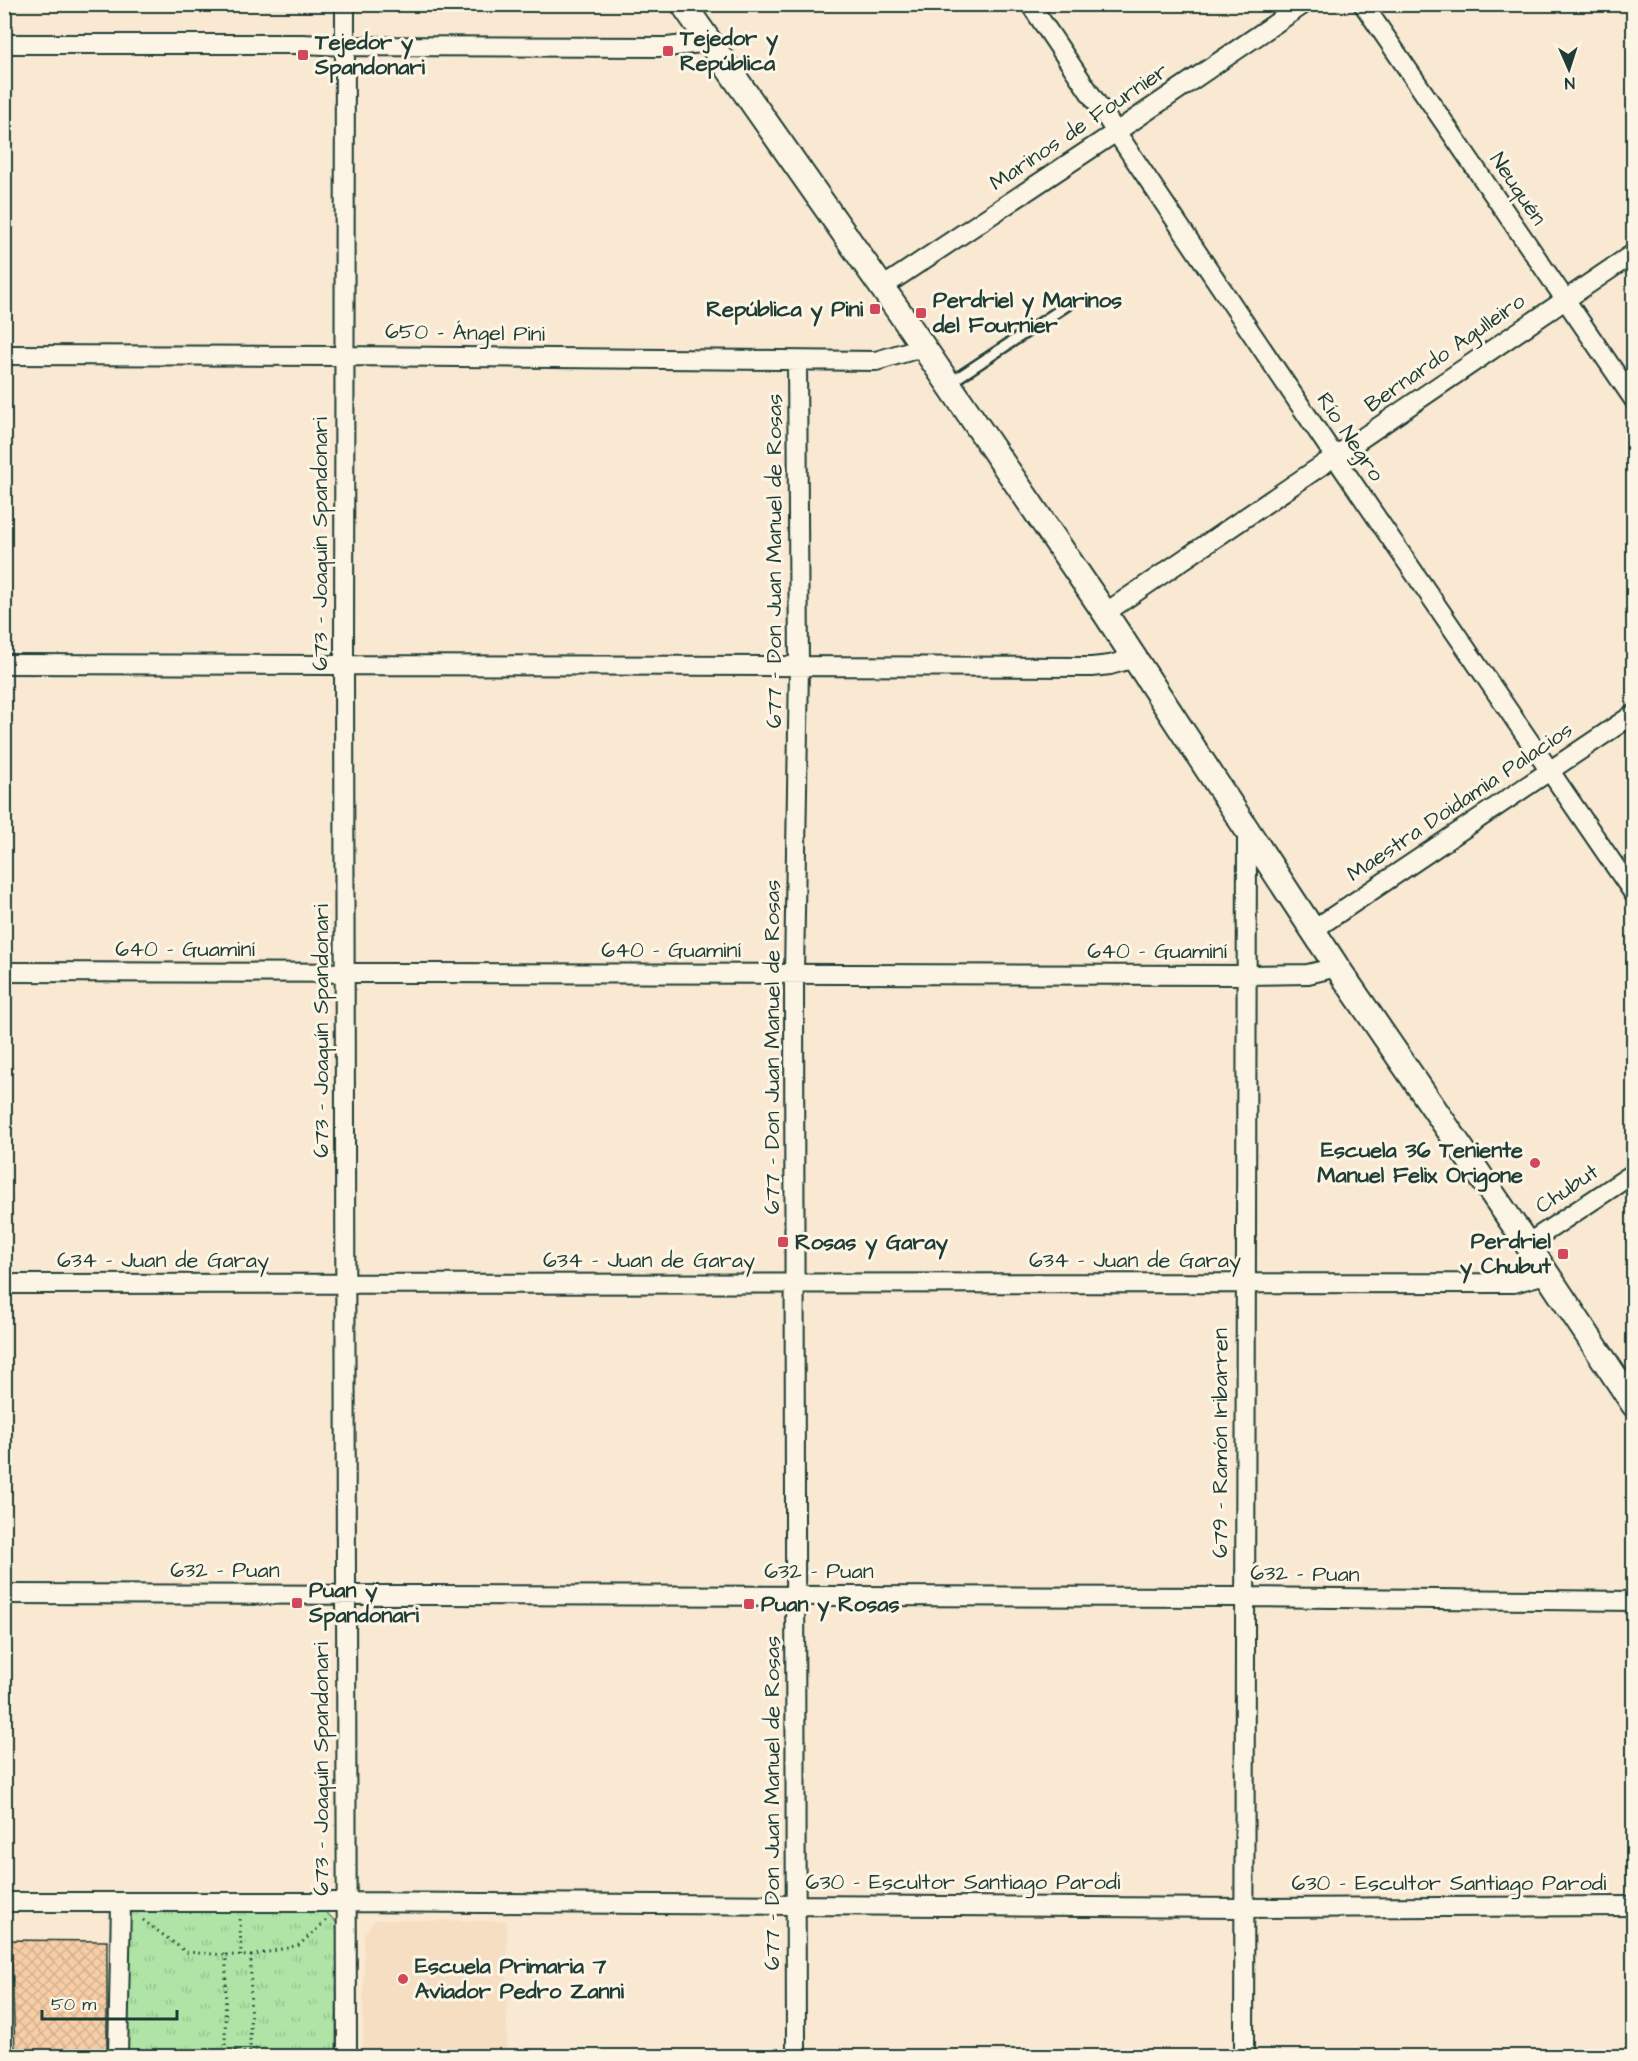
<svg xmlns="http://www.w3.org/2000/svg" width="1638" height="2061" font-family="'Architects Daughter',sans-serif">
	<defs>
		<pattern id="park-tufts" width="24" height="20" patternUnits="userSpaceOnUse" patternTransform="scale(1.5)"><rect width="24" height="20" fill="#afe4a6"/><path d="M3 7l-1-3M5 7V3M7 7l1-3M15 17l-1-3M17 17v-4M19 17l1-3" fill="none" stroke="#96c490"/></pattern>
		<pattern id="building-cross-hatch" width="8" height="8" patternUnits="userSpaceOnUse" patternTransform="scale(1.5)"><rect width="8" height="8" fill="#f7cda6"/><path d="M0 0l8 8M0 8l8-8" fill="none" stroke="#d3b190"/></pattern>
	</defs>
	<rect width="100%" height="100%" fill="#fae9d2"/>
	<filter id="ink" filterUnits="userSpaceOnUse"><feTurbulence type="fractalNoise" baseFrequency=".0167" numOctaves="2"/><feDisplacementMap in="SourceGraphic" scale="12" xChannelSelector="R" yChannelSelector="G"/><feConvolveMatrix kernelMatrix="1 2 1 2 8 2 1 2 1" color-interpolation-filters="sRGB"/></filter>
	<g filter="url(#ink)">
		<!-- built -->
		<path fill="#f5dec2" d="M375,1920l132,1v135h-144l1,-122z"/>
		<!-- park -->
		<path fill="url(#park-tufts)" stroke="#67906d" stroke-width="1.5" d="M128,1912h198l11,11 -1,133h-208z"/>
		<!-- building -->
		<path fill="url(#building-cross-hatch)" stroke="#1f3d34" stroke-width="1.5" d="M4,1940l103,1v112h-92l-3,-91h-8z"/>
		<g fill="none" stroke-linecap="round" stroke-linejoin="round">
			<!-- lane casing -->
			<g stroke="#1f3d34" stroke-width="14">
				<path id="lane" d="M948,384l121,-80"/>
			</g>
			<!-- street casing -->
			<g stroke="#1f3d34" stroke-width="22">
				<path id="street" d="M345,4l-1,661 3,1391
					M1030,4l305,453 299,437
					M1363,4l271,396
					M4,44h298l43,2 322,1 42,-5
					M881,288l235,-156 188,-128
					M4,355l341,1 531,5 47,-14
					M1105,613l529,-360
					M4,664l1088,3 18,-2 25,-7
					M1313,930l321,-216
					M4,972l1243,3 61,-1 29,-7
					M1527,1244l107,-71
					M4,1284l1510,-1 31,-9
					M4,1594l1240,3 390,4
					M4,1902h342l898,6 390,-2
					M118,2056l3,-153
					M796,2056l-2,-1082 5,-307 -2,-306
					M1244,2056l3,-1227"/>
			</g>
			<!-- secondary casing -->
			<g stroke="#1f3d34" stroke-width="28">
				<path id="secondary" d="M683,4l224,319 198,290 232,354 190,277 107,161"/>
			</g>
			<!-- path -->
			<path stroke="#1f3d34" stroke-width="3" stroke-dasharray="1.5 4.5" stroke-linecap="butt" d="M240,1919l1,37
				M143,1920l43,32 40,3
				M251,1956l48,-11 27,-24
				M135,2051l195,2
				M225,2051l1,-96 25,1 -1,96
				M231,2056l4,-5 4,5"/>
			<!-- lane -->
			<use href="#lane" stroke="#fcf5e5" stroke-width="9"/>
			<!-- street -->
			<use href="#street" stroke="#fcf5e5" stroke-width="18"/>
			<!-- secondary -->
			<use href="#secondary" stroke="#fcf5e5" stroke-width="24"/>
		</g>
	</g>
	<!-- markers -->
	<g fill="#d1495b" stroke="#fcf5e5" stroke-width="2">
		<rect x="662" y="45" width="12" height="12" rx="3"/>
		<rect x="297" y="49" width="12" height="12" rx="3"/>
		<rect x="869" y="303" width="12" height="12" rx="3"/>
		<rect x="915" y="307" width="12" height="12" rx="3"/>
		<circle cx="1535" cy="1163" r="6"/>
		<rect x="777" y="1236" width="12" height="12" rx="3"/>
		<rect x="1557" y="1248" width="12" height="12" rx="3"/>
		<rect x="291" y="1597" width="12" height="12" rx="3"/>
		<rect x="743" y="1598" width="12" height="12" rx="3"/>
		<circle cx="403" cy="1979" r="6"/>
	</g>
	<g text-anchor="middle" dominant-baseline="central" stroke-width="6" stroke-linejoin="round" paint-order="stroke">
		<!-- poi labels -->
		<g font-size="22" font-weight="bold" fill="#1f3d34" stroke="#fcf5e5" text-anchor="start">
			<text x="680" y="38">Tejedor y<tspan x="680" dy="25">República</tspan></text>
			<text x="315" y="42">Tejedor y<tspan x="315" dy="25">Spandonari</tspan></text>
			<text x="933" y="300">Perdriel y Marinos<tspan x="933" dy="25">del Fournier</tspan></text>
			<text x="863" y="309" text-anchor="end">República y Pini</text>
			<text x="1523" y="1150" text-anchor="end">Escuela 36 Teniente<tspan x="1523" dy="25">Manuel Felix Origone</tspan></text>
			<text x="1551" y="1241" text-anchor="end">Perdriel<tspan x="1551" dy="25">y Chubut</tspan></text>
			<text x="795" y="1242">Rosas y Garay</text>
			<text x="309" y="1590">Puan y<tspan x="309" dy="25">Spandonari</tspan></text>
			<text x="761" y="1604">Puan y Rosas</text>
			<text x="415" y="1966">Escuela Primaria 7<tspan x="415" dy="25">Aviador Pedro Zanni</tspan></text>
		</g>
		<!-- street labels -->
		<g font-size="22" fill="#1f3d34" stroke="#fcf5e5">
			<text transform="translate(1079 127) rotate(-34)">Marinos de Fournier</text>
			<text transform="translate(1518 189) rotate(56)">Neuquén</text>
			<text transform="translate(465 333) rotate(1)">650 - Ángel Pini</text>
			<text transform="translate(1445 353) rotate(-35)">Bernardo Agulleiro</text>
			<text transform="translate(1350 437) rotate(56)">Río Negro</text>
			<text transform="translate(320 544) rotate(-90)">673 - Joaquín Spandonari</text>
			<text transform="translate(774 561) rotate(-90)">677 - Don Juan Manuel de Rosas</text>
			<text transform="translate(1460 802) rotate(-34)">Maestra Doidamia Palacios</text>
			<text x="185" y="949">640 - Guaminí</text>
			<text x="671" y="950">640 - Guaminí</text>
			<text x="1157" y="951">640 - Guaminí</text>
			<text transform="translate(321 1031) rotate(-90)">673 - Joaquín Spandonari</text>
			<text transform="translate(772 1047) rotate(-90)">677 - Don Juan Manuel de Rosas</text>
			<text transform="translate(1567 1189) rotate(-34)">Chubut</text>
			<text x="163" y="1260">634 - Juan de Garay</text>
			<text x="649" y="1260">634 - Juan de Garay</text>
			<text x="1135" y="1260">634 - Juan de Garay</text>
			<text transform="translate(1220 1443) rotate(-90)">679 - Ramón Iribarren</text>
			<text x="225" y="1570">632 - Puan</text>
			<text x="819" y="1571">632 - Puan</text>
			<text transform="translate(1305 1574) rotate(1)">632 - Puan</text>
			<text transform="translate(321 1769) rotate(-90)">673 - Joaquín Spandonari</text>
			<text transform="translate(772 1803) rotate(-90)">677 - Don Juan Manuel de Rosas</text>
			<text x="963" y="1882">630 - Escultor Santiago Parodi</text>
			<text x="1449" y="1883">630 - Escultor Santiago Parodi</text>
		</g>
	</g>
	<!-- margin -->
	<rect width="1638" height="2061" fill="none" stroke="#fcf5e5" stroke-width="24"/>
	<rect x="12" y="12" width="1614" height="2037" fill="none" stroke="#1f3d34" stroke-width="2" filter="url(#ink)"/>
	<!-- north arrow -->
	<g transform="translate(1569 69) rotate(177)" stroke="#fcf5e5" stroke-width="4.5" paint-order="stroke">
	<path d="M0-4.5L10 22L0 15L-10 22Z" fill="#1f3d34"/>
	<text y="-9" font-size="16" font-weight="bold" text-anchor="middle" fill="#1f3d34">N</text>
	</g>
	<!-- scale -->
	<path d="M42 2010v9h135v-9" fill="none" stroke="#1f3d34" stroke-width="3"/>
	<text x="51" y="2010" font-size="18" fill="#1f3d34" stroke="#fcf5e5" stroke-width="4.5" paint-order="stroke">50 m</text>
</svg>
